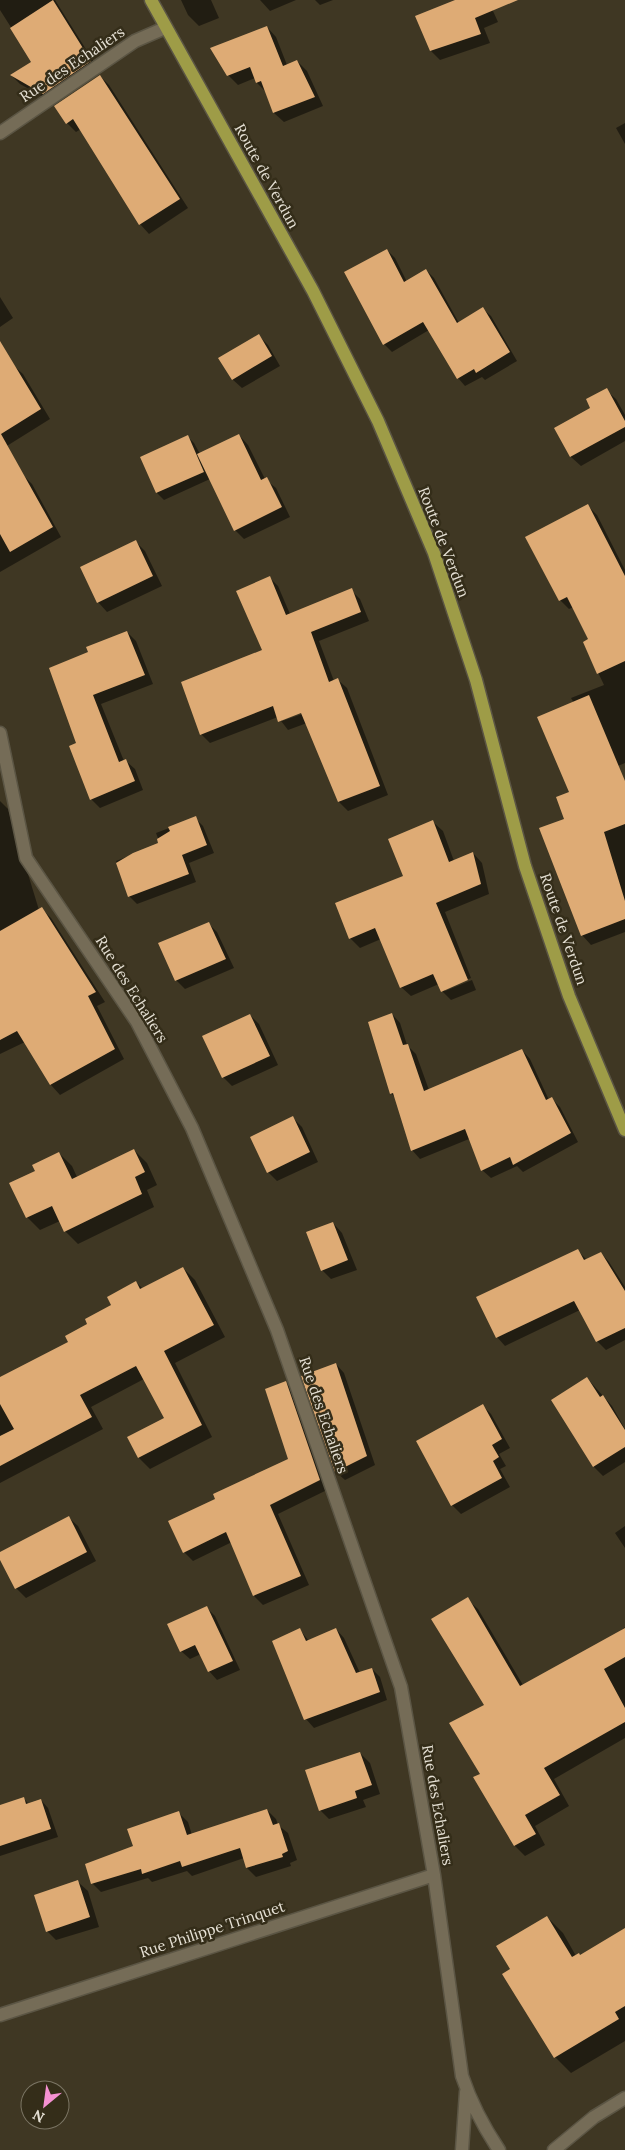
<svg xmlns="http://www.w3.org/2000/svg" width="625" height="2150" font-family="Lora,serif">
	<rect width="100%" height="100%" fill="#3f3723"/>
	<!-- shadow -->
	<path fill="#0007" fill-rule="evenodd" d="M0,0h55l44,70 -47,32 -32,-18 -8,-8 21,-14 -33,-52z
		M181,0h30l8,18 -20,8 -11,-11z
		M260,0h36l-26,11z
		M315,0h18l-13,5z
		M458,0h30l10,22 -14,6 6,15 -50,17 -9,-9z
		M267,27l9,10 11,28 10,-4 10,10 16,35 -39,16 -10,-9 -8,-21 -9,-9 -2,-5 -17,7 -10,-10z
		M100,76l9,9 79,123 -39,26 -9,-10 -59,-95 -5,3 -9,-9z
		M625,123v21l-9,-16z
		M387,250l8,8 12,24 19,-12 8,8 25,45 24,-14 8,7 26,45 -32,19 -3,-3 -17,9 -7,-8 -29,-48 -37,22 -8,-8z
		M0,297l13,21 -13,9z
		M259,336l9,9 12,21 -38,22 -10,-9z
		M13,365l10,9 27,45 -48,30 -2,-2v-74z
		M606,390l10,9 9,16v26l-44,25 -10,-9 -15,-29 35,-20z
		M239,435l9,10 17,34 11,9 14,29 -46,22 -9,-9 -25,-51 -46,21 -7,-7 -15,-36 45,-21 7,7 6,11z
		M23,475l9,9 29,53 -61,35v-84z
		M588,506l9,9 28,55v193l-52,22 1,-82 -3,-5 33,-13 -20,-42 6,-3 -16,-33 -5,2 -9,-9z
		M136,542l9,9 17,35 -55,26 -9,-10z
		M269,577l9,9 12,28 61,-24 9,9 9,22 -50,20 15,40 4,-1 9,8 41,107 -40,16 -9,-9 -32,-79 -19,7 -10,-13 -68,26 -9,-9 63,-83zM307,709l1,3 -26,9v-2z
		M127,632l9,9 17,43 -52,20 23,57h2l9,8 8,21 -43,18 -9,-9 -1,-146z
		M625,799v133l-34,13 -9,-10 -42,-106z
		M0,801l8,8 7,26 2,3 22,72 2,-2 10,10 54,84 -8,4 27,53 -64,36 -9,-10 -26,-43 -25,12z
		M195,818l8,8 11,27 -25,10 7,19 -59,22 -8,-8 -13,-35 44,-17 -4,-11z
		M433,822l10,9 11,30 19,-8 9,10 7,31 -44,18 26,66 -26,11v2l27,-11 4,10 -25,10 -9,-9 -3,-7 -28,12 -10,-9 -20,-48 -21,9 -10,-10 55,-61z
		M208,923l9,9 17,36 -49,21 -9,-9z
		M392,1014l8,9 7,22 9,9 13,36 93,-40 8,9 19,41 2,-2 9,9 18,35 -55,30 -6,-6 -26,12 -9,-8 -13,-31 -49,20 -8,-9 -16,-51 -5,-6z
		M250,1015l9,9 19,41 -46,21 -9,-9z
		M293,1118l9,9 16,35 -41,19 -9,-9z
		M134,1150l13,13 10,22 -10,5 7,17 -76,37 -13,-13 -5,-10 -20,9 -13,-13 -16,-33 25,-13 23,-18 13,13 5,11z
		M333,1223l9,10 15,37 -26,9 -9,-9z
		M578,1251l9,9 14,-7 8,9 16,25v53l-19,10 -9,-9 -17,-31 -75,36 -8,-9z
		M183,1268l12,12 30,57 -50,26 37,74 -62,32 -11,-11 -11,-20 38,-19 -22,-40 -53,28 12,22 -103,54v-104l70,-37 66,-60 7,7z
		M336,1364l8,9 31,92 -30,15 -9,-8 -33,-96z
		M587,1378l25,28 13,23v33l-22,14 -9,-9 -42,-67z
		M286,1383l9,9 34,97 -51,25 31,71 -46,20 -9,-9 -22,-54 -39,19 -9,-9 105,-93z
		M483,1406l8,8 19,34 -11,6 7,12 -6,3 10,18 -49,27 -9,-9z
		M68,1517l10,9 18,35 -70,37 -10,-10 -16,-30v-5z
		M625,1526v22l-10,-15z
		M467,1599l11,10 45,76 97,-53 5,-5v111l-71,41 15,27 -34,20 10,19 -20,11 -10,-10 -40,-68 7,-4 4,-69z
		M207,1608l8,8 25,54 -23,10 -8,-9 -8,-17 -11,5 -9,-8z
		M336,1629l8,9 16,35 12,-4 8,8 7,23 -73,28 -8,-9 -33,-77 27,-12 9,11z
		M360,1753l10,10 10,31 -17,6 3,7 -37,12 -9,-9z
		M23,1798l6,6 12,-4 7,8 10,29 -58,19v-50z
		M267,1810l9,9 2,6 10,8 9,27 -7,3 1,3 -35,11 -9,-9 -3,-10 -52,18 -5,-5 -35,11 -4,-4 -47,14 -9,-9 87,-70 9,9 4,13z
		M78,1882l10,9 11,36 -43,13 -9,-9z
		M547,1917l16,16 13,23h5l44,-26v111l-54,32 -16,-16 -44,-87z"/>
	<!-- building -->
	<path fill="#deab75" d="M53,0l38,61 -48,33 -33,-19 21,-13 -21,-34z
		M455,0h63l-43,18 6,16 -51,17 -15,-35z
		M267,26l16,40 14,-6 18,37 -42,16 -12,-32 -5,2 -6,-16 -23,9 -17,-28z
		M100,75l80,124 -41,26 -66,-106 -7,5 -12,-18z
		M387,249l17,33 22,-13 31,54 26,-16 27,45 -34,21 -2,-4 -17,10 -34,-57 -40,23 -39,-73z
		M259,334l13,22 -40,24 -14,-22z
		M0,341l41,68 -40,25 52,93 -43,25 -10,-18z
		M607,388l18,33v6l-55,30 -16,-29 36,-20 -4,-9z
		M239,434l22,46 6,-3 15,30 -48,24 -37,-77z
		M188,435l16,37 -48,21 -16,-36z
		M588,504l37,72v85l-28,13 -14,-32 5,-3 -21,-42 -8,4 -34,-64z
		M136,540l17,36 -56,27 -17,-36z
		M270,576l16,39 66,-27 9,24 -50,20 18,50 9,-4 42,108 -42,16 -37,-89 -23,9 -5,-16 -73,29 -19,-53 81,-32 -26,-59z
		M127,631l18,44 -52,20 26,67 7,-3 9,22 -45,19 -21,-54 7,-3 -27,-75 39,-16 -2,-5z
		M589,695l36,86v43l-21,8 21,69v18l-44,17 -42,-108 25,-9 -8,-22 13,-5 -32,-75z
		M196,816l11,29 -25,10 7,19 -61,23 -12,-34 17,-10 25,-10 -1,-4 13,-8 -2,-4z
		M433,820l16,42 24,-10 8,32 -45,19 32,77 -27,12 -8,-18 -33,14 -25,-60 -26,11 -14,-36 68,-27 -15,-37z
		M42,907l54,85 -8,4 27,53 -65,36 -33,-54 -17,9v-109z
		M209,922l17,37 -51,22 -17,-38z
		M392,1013l11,32 5,-1 16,47 98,-42 24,51 6,-3 19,36 -58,32 -3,-8 -29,14 -16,-42 -54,22 -18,-58 -3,1 -22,-72z
		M250,1014l20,42 -48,22 -20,-42z
		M293,1116l17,36 -43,21 -17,-36z
		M134,1149l11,23 -10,5 7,17 -78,38 -12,-26 -26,12 -17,-35 26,-12 -3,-6 27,-13 13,27z
		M333,1222l15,38 -27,11 -15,-39z
		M578,1249l6,11 17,-8 24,39v37l-29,14 -22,-41 -78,37 -20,-41z
		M183,1267l31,58 -50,26 38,74 -64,33 -11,-21 37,-19 -28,-52 -56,29 12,22 -92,49v-30l14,-7 -14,-25v-27l68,-35 -3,-6 22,-12 -2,-5 26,-14 -4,-8 29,-16 4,8z
		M336,1363l31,93 -32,16 -34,-96z
		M587,1377l13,20 3,-2 22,35v17l-32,20 -42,-67z
		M286,1381l34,99 -50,25 31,71 -48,20 -27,-64 -43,21 -15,-32 47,-22 -2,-5 75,-35 -23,-70z
		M483,1404l19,35 -10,6 7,12 -6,4 9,17 -51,28 -35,-65z
		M69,1516l18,36 -72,37 -15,-29v-8z
		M468,1597l52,89 105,-58v29l-21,12 21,39v14l-81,46 16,27 -35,20 11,19 -22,12 -41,-69 7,-3 -31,-51 35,-18 -53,-86z
		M207,1606l26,55 -25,11 -13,-27 -15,7 -13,-28z
		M300,1628l6,13 30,-13 20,45 16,-5 8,24 -76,28 -32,-79z
		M360,1752l12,33 -17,6 2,7 -38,13 -14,-41z
		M24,1797l2,7 15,-5 10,30 -51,17v-41z
		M267,1809l6,16 6,-2 9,28 -6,3 1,3 -37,11 -6,-20 -58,19 -2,-6 -38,13 -1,-5 -50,15 -6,-20 48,-18 -6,-17 52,-18 8,24z
		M78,1880l12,37 -44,15 -12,-37z
		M547,1916l25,41 7,-4 1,2 45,-27v78l-10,6 4,7 -65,39 -52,-84 8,-5 -14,-23z"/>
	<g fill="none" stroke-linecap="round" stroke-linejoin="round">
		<!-- minor casing -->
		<g stroke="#5b5544" stroke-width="15">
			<path id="minor" d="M0,133l135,-92 30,-13
				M0,733l26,125 111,164 55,106 85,202 124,357 33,188 28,201c9,27 21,50 37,74
				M0,2015l434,-140
				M462,2150l4,-58
				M554,2150l40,-33 31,-19"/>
		</g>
		<!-- major casing -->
		<g stroke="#5b5544" stroke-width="15">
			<path id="major" d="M151,0l162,291 65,130 56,132 42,127 49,186 44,130 56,134"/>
		</g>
		<!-- minor -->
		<use href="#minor" stroke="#756c57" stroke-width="12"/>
		<!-- major -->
		<use href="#major" stroke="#9e9c47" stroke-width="12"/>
	</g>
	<g text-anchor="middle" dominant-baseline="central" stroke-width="5" stroke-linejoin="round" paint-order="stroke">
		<!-- street labels -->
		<g font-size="15" fill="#e6e1d5" stroke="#342d19">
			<text transform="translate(72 64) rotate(-34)">Rue des Echaliers</text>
			<text transform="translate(267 176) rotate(61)">Route de Verdun</text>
			<text transform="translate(444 542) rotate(69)">Route de Verdun</text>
			<text transform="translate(564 929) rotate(71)">Route de Verdun</text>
			<text transform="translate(132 989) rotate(58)">Rue des Echaliers</text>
			<text transform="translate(324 1415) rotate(71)">Rue des Echaliers</text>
			<text transform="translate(438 1805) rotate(80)">Rue des Echaliers</text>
			<text transform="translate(212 1929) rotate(-18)">Rue Philippe Trinquet</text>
		</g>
	</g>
	<!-- north arrow -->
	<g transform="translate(45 2105) rotate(209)"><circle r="24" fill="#342d19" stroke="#7b7564"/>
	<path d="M0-4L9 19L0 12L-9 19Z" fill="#f591d2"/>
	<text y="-8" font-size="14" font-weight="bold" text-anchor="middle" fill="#e6e1d5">N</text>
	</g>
</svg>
